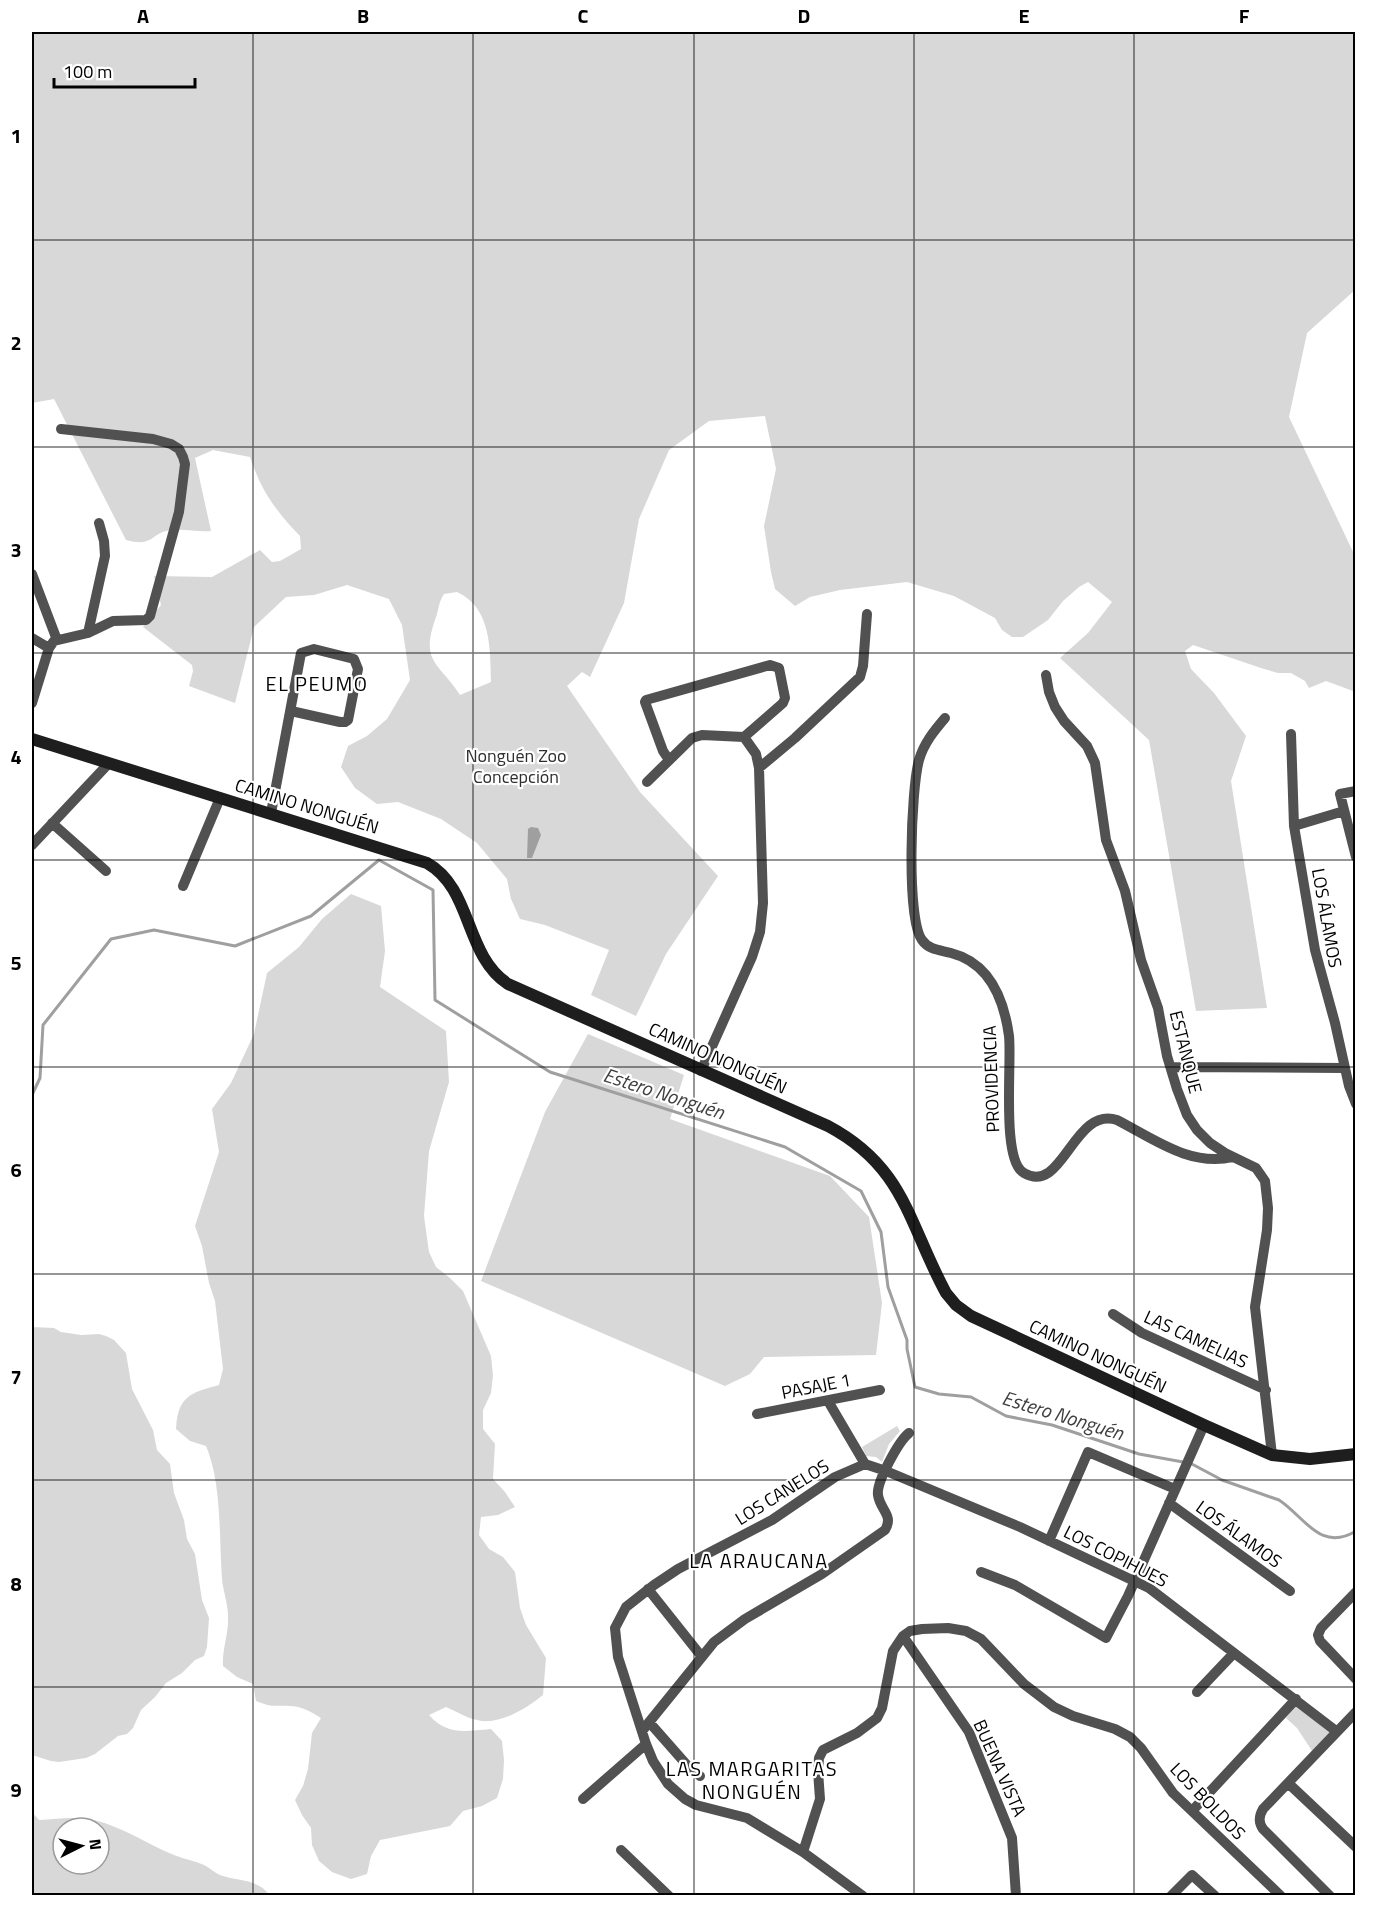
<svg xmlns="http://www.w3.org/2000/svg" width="1387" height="1927" font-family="'Titillium Web',sans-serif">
	<rect width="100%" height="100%" fill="#fff"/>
	<!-- green -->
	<path fill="#d8d8d8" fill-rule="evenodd" d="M32,32h1323v258l-48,43 -18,84 66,139v137l-2,-2 -27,-10 -17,7 -4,-7 -14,-8h-13l-17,-5 -68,-23 -8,6 6,18 23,24 32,43 -15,45 36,227 -71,3 -47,-271 -89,-82 28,-25 24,-31 -24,-20 -9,5 -16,14 -15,19 -25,17h-11l-10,-7 -7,-12 -41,-22 -47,-14 -67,8 -30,7 -15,9 -20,-17 -4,-17 -7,-46 12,-57 -11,-53 -56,5 -40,29 -30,69 -15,84 -34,74 -8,-5 -15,14 73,106 78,84 -52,78 -30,62 -45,-21 18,-45 -64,-25 -25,-6 -9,-20 -4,-20 -30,-36 -36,-24 -43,-17 -21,2 -22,-16 -14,-21 7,-21 19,-10 20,-17 23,-39 -8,-55 -13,-26 -42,-14 -33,10 -28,2 -32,30 -19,76 -46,-17 4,-15 -1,-6 -49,-38 18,-22 -7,-29 58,1 48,-27 12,12 8,-1 21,-12 -1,-13c-25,-26 -38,-44 -50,-79l-37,-7 -18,8 16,73c-13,1 -25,-2 -38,-1 -23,1 -17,18 -47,10l-72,-141 -22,4zM457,592c35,16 33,58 34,90l-31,13c-20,-32 -40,-32 -25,-75 4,-10 3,-17 9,-26z
		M351,894l30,12 4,45 -5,36 66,44 3,51 -20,69 -5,65 5,36 7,15 14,11 13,13 28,65 2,19 -2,18 -8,17v19l12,15 -2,35 12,13 10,15 -17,8 -17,2 -2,18 10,14 14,8 12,15 5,36 6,17 20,33 -3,37c-16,13 -44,31 -66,25 -11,-2 -21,-9 -31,-13l-17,8c19,21 36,16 62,14l11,12 2,19 -1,19 -6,19 -15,8 -19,5 -13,15 -70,14 -9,16 -4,18 -16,5 -19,-7 -13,-11 -7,-16 -1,-17 -9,-13 -7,-15 8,-14 5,-17 4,-36 9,-15c-10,-6 -19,-12 -32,-12 -17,-1 -15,2 -33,-5l-3,-17 -16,-7 -14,-11c-1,-17 6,-33 5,-50 0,-13 -5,-25 -6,-37 -3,-41 0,-96 -16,-133l-16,-5 -14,-12c2,-33 14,-36 43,-44l4,-16 -8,-68 -6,-18 -7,-37 -7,-20 24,-74 -7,-43 19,-26 23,-49 13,-61 32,-26 23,-28z
		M588,1034l96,41 -14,44 160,57 39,41 13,86 -6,52 -112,2 -14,17 -25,12 -244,-105 64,-169z
		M32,1327l22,1 7,4 20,3 18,-1 7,2 8,4 12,13 6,36 21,41 4,20 13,14 4,29 10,27 3,19 8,15 7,46 7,18 -2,29 -3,9 -9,4 -13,13 -16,10 -11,14 -14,13 -8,18 -6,6 -9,2 -23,18 -9,4 -27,4 -8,-1 -19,-6z
		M897,1426l3,5 -11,13 -7,18 -6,-5 -10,-1 -4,-9z
		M1296,1703l38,28 -22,20 -15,-23 -11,-10z
		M32,1812l7,8c18,-1 37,-4 55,0 29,7 53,24 80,35 10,4 21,6 30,10 6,3 11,8 16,10 15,6 40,4 49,20h-237zM63,1828h36v36h-36z"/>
	<!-- water -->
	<path fill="#9f9f9f" d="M531,827l7,1 3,7 -9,23h-5l1,-29z"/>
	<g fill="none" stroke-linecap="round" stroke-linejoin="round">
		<!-- stream -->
		<path stroke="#9f9f9f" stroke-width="3" d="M32,1095l8,-17 3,-53 68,-86 43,-9 81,16 76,-30 68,-56 54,30 2,110 115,72 235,75 76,44 20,41 7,55 19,53v9l8,38 24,7 32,3 35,19 46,9 87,29 44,8
			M1190,1463l32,17 57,20c25,16 41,53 77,31"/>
		<!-- street -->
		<path stroke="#515151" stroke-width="10" d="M32,574l25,66
			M88,633l17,-77 -1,-15 -5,-18
			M32,638l17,10
			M1046,675l3,17 6,15 9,14 23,25 8,17 11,77 19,51 16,69 17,48 9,48 10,33 10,26 10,15 13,13 15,10 31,15 9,13 3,27 -1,22 -12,77 17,148
			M32,703l17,-55 5,-7 34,-8 25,-12 33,-1 4,-4 29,-104 6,-48 -2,-7 -4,-8 -8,-5 -18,-5 -92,-10
			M945,718c-11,13 -21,25 -26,42 -8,29 -13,158 3,180 7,10 18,10 29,13 39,10 53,46 58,83 3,27 -8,125 15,137 39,23 49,-67 93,-53 37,19 73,47 116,37
			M1291,734l3,92 21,124 20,73 14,63 7,18
			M759,768l36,-30 65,-61 3,-11 4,-52
			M647,782l45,-44 10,-3 42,2 39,-34 2,-5 -6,-30 -9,-3 -124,35 -1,2 18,49 6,9
			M1356,791l-16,3 16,63
			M271,813l30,-160 13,-4 40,10 4,10 -10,51 -3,2h-5l-49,-11
			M52,823l54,48
			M1294,826l50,-15
			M32,845l77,-82
			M183,886l37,-88
			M1171,1067l174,1
			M701,1071l51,-114 8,-25 3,-29 -4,-135 -3,-14 -12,-17
			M1113,1314l29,19 124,57
			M828,1401l37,63
			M757,1414l123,-24
			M1169,1503l121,88
			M1049,1541l39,-89 87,37
			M981,1572l34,13 91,53 22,-42 76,-171
			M648,1589l54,68
			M1356,1592l-35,36 -3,7 2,6 36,38
			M903,1636l66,96 43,106 4,58
			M1197,1692l37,-39
			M649,1722l37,42 14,12
			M642,1731l72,-89 31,-23 77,-45 63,-44c9,-15 -5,-20 -7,-35 -2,-13 21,-54 31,-62
			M1288,1783l68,64
			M583,1799l63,-55
			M1192,1811l104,-112
			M621,1850l48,46
			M803,1852l17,-53 -2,-28 1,-13 4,-8 34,-17 20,-15 5,-10 11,-57 10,-15 7,-5 12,-2 26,-1 18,3 15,8 43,45 30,23 19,9 42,13 15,8 11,11 32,45 108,103
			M863,1896l-60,-44 -56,-34 -51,-13 -11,-6 -17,-15 -15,-23 -7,-17 -28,-87 -3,-29 11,-21 28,-22 24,-16 94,-49 63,-43 30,-13 21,7 134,56 129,61 187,143
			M1171,1896l21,-21 23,21
			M1330,1896l-67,-67c-5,-7 -4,-13 0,-20l93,-97"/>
		<!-- secondary -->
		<path stroke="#1e1e1e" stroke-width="12" d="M32,739l395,124c46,26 37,92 81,121l320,142c77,41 80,97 118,167l10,12 15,11 233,109 68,30 38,4 46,-5"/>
	</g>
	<!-- grid -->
	<path fill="none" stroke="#000" stroke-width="1.5" stroke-opacity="0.55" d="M253,32v1864M473,32v1864M694,32v1864M914,32v1864M1134,32v1864M32,240h1324M32,447h1324M32,653h1324M32,860h1324M32,1067h1324M32,1274h1324M32,1480h1324M32,1687h1324"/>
	<g text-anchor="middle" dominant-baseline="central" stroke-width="4.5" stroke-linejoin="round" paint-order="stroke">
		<!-- park labels -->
		<g font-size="18" fill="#2f2f2f" stroke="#fff">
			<text x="516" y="755">Nonguén Zoo<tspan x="516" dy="21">Concepción</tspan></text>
		</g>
		<!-- street labels -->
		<g font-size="18" fill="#000" stroke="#fff">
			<text transform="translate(307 806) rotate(17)">CAMINO NONGUÉN</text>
			<text transform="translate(1327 918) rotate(80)">LOS ÁLAMOS</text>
			<text transform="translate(1186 1052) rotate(76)">ESTANQUE</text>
			<text transform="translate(718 1058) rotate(24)">CAMINO NONGUÉN</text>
			<text transform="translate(991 1079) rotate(-92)">PROVIDENCIA</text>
			<text transform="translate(1196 1339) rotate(25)">LAS CAMELIAS</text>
			<text transform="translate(1098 1356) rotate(25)">CAMINO NONGUÉN</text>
			<text transform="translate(816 1386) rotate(-11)">PASAJE 1</text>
			<text transform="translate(782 1492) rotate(-32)">LOS CANELOS</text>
			<text transform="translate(1239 1534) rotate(36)">LOS ÁLAMOS</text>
			<text transform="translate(1116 1556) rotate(27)">LOS COPIHUES</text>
			<text transform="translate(1000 1768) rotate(66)">BUENA VISTA</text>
			<text transform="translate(1208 1801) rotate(46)">LOS BOLDOS</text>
		</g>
		<!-- neighbourhood labels -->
		<g font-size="20" letter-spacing="1.5" fill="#000" stroke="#fff">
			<text x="317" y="683">EL PEUMO</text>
			<text x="759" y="1560">LA ARAUCANA</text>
			<text x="752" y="1768">LAS MARGARITAS<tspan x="752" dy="23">NONGUÉN</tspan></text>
		</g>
		<!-- water labels -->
		<g font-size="20" font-style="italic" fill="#404040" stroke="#fff">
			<text transform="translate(664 1093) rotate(18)">Estero Nonguén</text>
			<text transform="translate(1063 1415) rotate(17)">Estero Nonguén</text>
		</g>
	</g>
	<!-- border -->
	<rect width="1387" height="1927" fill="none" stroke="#ffffff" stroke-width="66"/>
	<!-- north arrow -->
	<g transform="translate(81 1846) rotate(84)"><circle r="28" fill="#ffffff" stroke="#999999" stroke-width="1.5"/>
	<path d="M0-4.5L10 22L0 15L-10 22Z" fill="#000000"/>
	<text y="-9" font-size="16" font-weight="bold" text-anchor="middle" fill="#000000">N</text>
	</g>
	<!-- scale -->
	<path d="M54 78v9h141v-9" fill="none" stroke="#000000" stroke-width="3"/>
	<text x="63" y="78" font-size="18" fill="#000000" stroke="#ffffff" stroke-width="4.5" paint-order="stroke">100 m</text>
	<rect x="33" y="33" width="1321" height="1861" fill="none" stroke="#000" stroke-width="2"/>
	<g font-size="20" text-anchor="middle" font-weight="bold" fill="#000">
		<text x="143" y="23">A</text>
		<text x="363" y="23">B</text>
		<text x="583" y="23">C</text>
		<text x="804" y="23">D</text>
		<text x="1024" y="23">E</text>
		<text x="1244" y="23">F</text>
		<text x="16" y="143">1</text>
		<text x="16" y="350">2</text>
		<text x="16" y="557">3</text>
		<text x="16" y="764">4</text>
		<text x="16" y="970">5</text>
		<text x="16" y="1177">6</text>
		<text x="16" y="1384">7</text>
		<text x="16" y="1591">8</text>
		<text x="16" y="1797">9</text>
	</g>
</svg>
